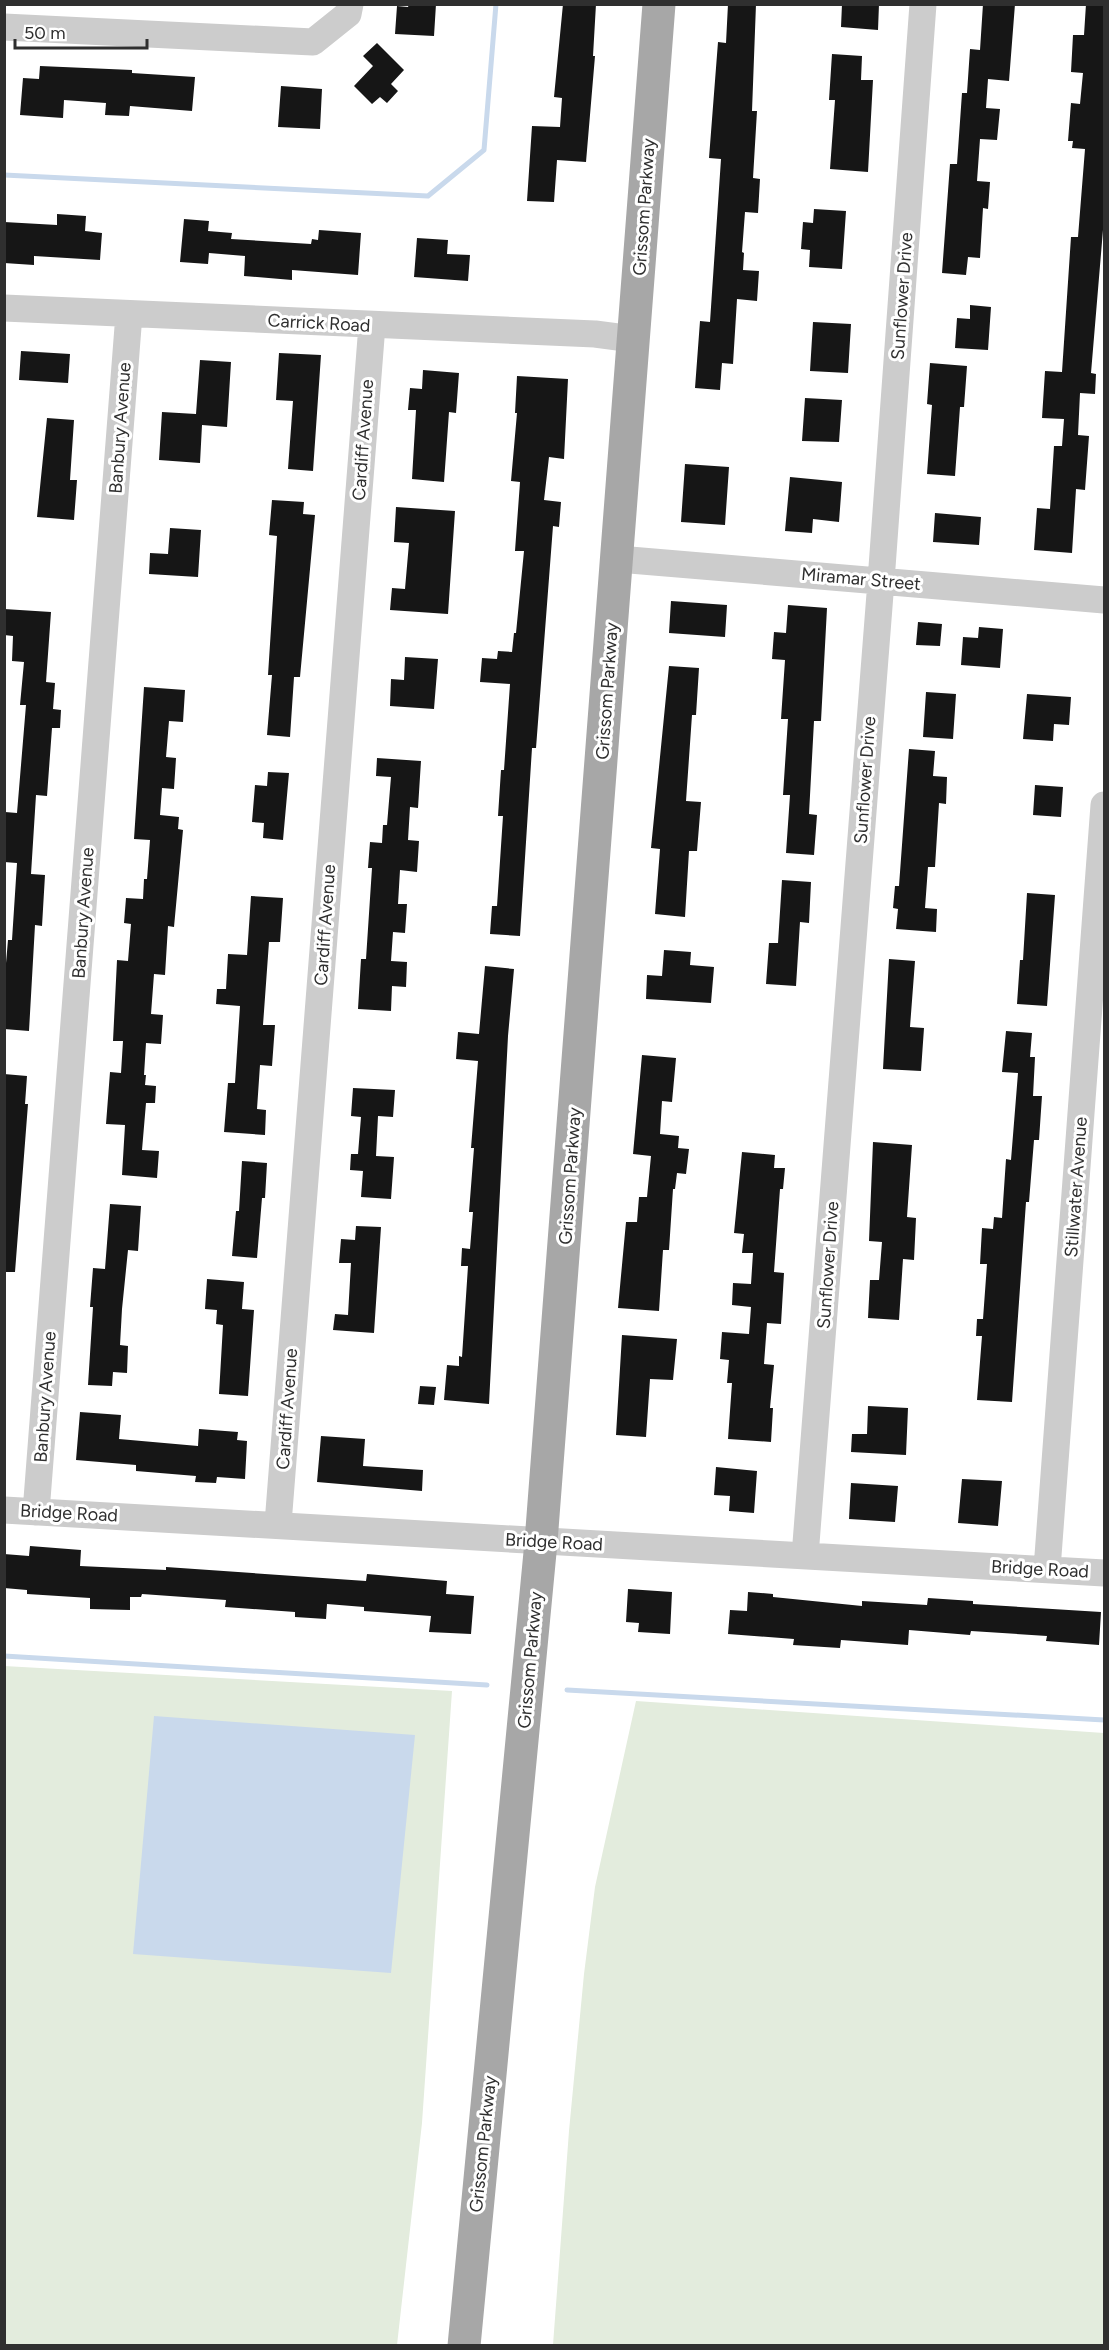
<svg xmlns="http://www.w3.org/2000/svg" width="1109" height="2350" font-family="Figtree,sans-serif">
	<rect width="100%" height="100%" fill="#fff"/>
	<!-- green -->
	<path fill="#e3ecdd" d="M4,1666l448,25 -30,432 -25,222h-392z
		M636,1701l468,32v612h-551l16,-214 15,-157 11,-87z"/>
	<!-- water -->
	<path fill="#c9d9ec" d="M154,1716l261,19 -24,238 -258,-19z"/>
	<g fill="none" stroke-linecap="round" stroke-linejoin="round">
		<!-- stream -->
		<path stroke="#c9d9ec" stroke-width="5" d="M4,175l424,21 56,-46 12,-146
			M4,1656l483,29
			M567,1690l537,30"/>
	</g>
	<!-- building -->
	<path fill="#161616" d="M409,4h27l-2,32 -39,-2 2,-28 11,1z
		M563,4h33l-3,52h2l-9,106 -29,-2 -3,42 -27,-1 5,-75 28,1 2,-29 -8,-1z
		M728,4h28l-4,107h5l-4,67 7,1 -2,34 -13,-1 -3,40 2,1 -1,17 16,1 -2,30 -20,-2 -4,65 -11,-1 -2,27 -25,-2 5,-67 10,1 11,-163 -12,-1 9,-116 8,1z
		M842,4h37l-1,26 -37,-3z
		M983,4h32l-6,77 -21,-2 -2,29 14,1 -3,31 -17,-1 -3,42 13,1 -2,27 -5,-1 -3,50 -12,-1 -2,18 -24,-2 8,-109h7l5,-71h5l3,-44 10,1z
		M1086,4h18v214l-13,155 5,1 -1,20 -15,-1 -2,42 11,1 -4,54 -9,-1 -4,64 -38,-3 3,-42 13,1 4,-63h8l2,-27 -22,-1 3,-47 17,1 9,-135h7l7,-88 -13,-1 1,-7h-5l3,-38 9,1 3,-31 -12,-1 2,-37h11z
		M377,43l27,27 -13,14 7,7 -11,12 -7,-6 -8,7 -18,-18 19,-20 -10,-10z
		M832,54l30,2 -1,24h12l-5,92 -38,-3 5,-69h-6z
		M40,66l92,4v3l63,4 -3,34 -62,-5 -1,10 -24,-1 1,-12 -42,-3 -1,18 -43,-3 3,-37 16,1z
		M281,86l41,3 -2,40 -42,-2z
		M814,209l32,2 -4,58 -33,-2 1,-17 -9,-1 2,-27 10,1z
		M57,214l29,2 -1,15 17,2 -2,27 -66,-4v9l-30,-2v-41l53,3z
		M184,219l25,2 -1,10 24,2 -1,6 80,5 1,-5 6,1 1,-10 42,3 -3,42 -66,-5v10l-48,-4 1,-20 -36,-3 -1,11 -28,-2z
		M417,238l31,2 -1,14 23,1 -2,26 -54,-4z
		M970,305l21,2 -3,43 -33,-2 2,-30 13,1z
		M813,322l38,2 -3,49 -38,-2z
		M21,351l49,3 -2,29 -49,-3z
		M279,353l42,2 -8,116 -25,-2 5,-68 -17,-1z
		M200,360l31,2 -4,65 -25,-2 -2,38 -41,-3 3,-48 34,2z
		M930,363l37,3 -3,41h-4l-5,69 -28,-2 5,-69 -5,-1z
		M423,370l36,3 -3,40 -7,-1 -5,70 -32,-3 4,-69h-8l2,-22 12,1z
		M517,376l51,3 -4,80 -15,-2 -5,43 17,2 -2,25 -6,-1 -17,222h-4l-12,188 -30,-2 2,-28h5l6,-90h-5l3,-46h3l6,-86 -30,-2 2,-24 15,1 1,-8 14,1 2,-19h2l8,-82h-9l5,-69 -9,-1 6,-68h-2z
		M805,398l37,2 -3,42 -37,-1z
		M47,418l27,2 -4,60h7l-3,40 -37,-3z
		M685,464l44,3 -4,58 -44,-3z
		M790,477l52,5 -3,40 -26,-3 -1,14 -27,-2z
		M272,500l32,2 -1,12 12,1 -15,162h-6l-4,60 -23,-2 5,-60h-4l9,-139 -8,-1z
		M396,507l59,4 -7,103 -58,-4 2,-22 13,1 4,-46 -15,-1z
		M935,513l46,4 -2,28 -46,-3z
		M170,528l31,2 -3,47 -49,-3 1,-21 18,1z
		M671,601l56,4 -2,32 -56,-4z
		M788,605l39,3 -6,113h-7l-5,93 8,1 -3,40 -28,-2 4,-58h-7l5,-76h-7l4,-59 -13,-1 2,-27 12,1z
		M4,609l47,3 -5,70 9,1 -2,26 8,1 -1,18h-8l-5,68 -11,-1 -5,79 14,1 -3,51 -7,-1 -6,106 -25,-2v-66h2l2,-23h4l5,-77 -13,-1v-40l1,-10 12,1 9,-108h-6l4,-43 -12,-1 1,-25 -9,-1z
		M918,622l24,2 -2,22 -24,-1z
		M979,627l24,2 -3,39 -39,-3 2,-28 15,1z
		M405,657l33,2 -4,50 -44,-3 1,-27 13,1z
		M669,666l30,2 -3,47h-4l-6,86 15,1 -4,49h-8l-4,66 -30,-3 5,-65 -9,-1z
		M144,687l41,3 -2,32 -14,-1 -3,36 10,1 -2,31 -12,-1 -2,27 19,2 -1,12 5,1 -9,97 -6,-1 -3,49 -11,-1 -3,40 12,1 -2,29 -15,-1 -2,32h2l-1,10 11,1 -1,17h-9l-4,47 17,1 -2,27 -35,-3 3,-50 -19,-1 4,-52 11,1 2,-32h-10l4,-81 11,1 3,-37 -7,-1 2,-25 17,1 1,-20h3l3,-39 -16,-1z
		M926,692l30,2 -3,45 -30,-2z
		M1027,694l44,3 -2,28 -15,-1 -1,17 -30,-2z
		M909,749l26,2 -2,25 14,1 -1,27 -7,-1 -4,64h-7l-3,41 12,1 -1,23 -40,-3 2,-20 -5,-1 2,-22h4z
		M377,758l44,3 -3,47 -8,-1 -2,33 11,1 -2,31 -17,-2 -2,34h9l-2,29 -12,-1 -2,29 16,1 -1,25 -14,-1 -1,25 -33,-2 3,-50h5l6,-91h-4l2,-26 12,1 1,-18h4l4,-48 -15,-1z
		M268,772l21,1 -6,67 -20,-2 1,-15 -12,-1 3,-37 12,1z
		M1035,785l28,2 -2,30 -28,-2z
		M782,880l29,2 -2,41 -9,-1 -4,64 -30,-2 3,-41h9z
		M1027,893l28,2 -8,111 -30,-2 3,-44h3z
		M251,896l32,2 -3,44h-11l-6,83h12l-3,41 -12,-1 -3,44 9,1 -1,25 -41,-3 4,-49h7l5,-77 -24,-2 1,-15h9l2,-35 19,1z
		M664,950l27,2 -1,13 24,2 -3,36 -65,-4 1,-24 15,1z
		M889,959l26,2 -5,66 14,1 -3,43 -38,-2z
		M485,966l29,3 -6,67 -19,368 -45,-4 3,-35 12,1v-10l3,1 6,-91h-7l1,-18 8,1 3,-37h-4l5,-64h-3l7,-87 -22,-2 2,-27 21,2z
		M1006,1031l26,2 -2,24h5l-2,39h9l-3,44h-5l-5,62h-3l-14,200 -35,-2 5,-64h-6l1,-17h6l4,-55h-7l2,-36 11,1 1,-12 8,1 4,-59 5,1 7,-87 -16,-1z
		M642,1055l34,3 -4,44 -10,-1 -2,33 19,2 -1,12 11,1 -3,25 -9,-1 -2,16h-2l-4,61h-6l-4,61 -41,-3 8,-86h11l2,-25h8l4,-41 -18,-2z
		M4,1074l23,2 -2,28h3l-13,168h-11z
		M353,1088l42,2 -2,27 -15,-1 -2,40 18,1 -3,42 -30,-2 2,-26 -13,-1 1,-16h7l3,-37 -10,-1z
		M873,1142l39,3 -5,72 9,1 -2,42 -11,-1 -4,61 -31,-2 2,-38h9l3,-38 -13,-1z
		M742,1152l33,3 -1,13h11l-2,21h-3l-6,83 10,1 -3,51 -14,-1 -3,41 10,1 -4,43h3l-2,34 -43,-3 4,-56h-5l2,-23 -9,-1 2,-27 27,2 2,-27 -19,-2 1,-22 18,1 2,-31h-11l2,-19 -10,-1z
		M242,1161l25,2 -2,35h-3l-5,60 -25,-2 4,-45h3z
		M110,1204l31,2 -3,45 -10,-1 -6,59 -2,36 8,1 -1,27 -14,-1 -1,14 -24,-1 5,-78h-3l3,-39 12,1z
		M356,1226l25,1 -7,106 -41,-3 2,-16 13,1 3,-52h-12l2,-24 14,1z
		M207,1279l37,3 -2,27 12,1 -6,86 -29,-2 4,-69 -7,-1 1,-14 -12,-1z
		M622,1335l55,4 -4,41 -23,-1 -4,58 -30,-2z
		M420,1386l16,1 -2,18 -16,-1z
		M868,1406l40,2 -2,47 -55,-3 1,-18h15z
		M80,1412l41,3 -2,24 79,7 1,-17 39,3 -1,8 10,1 -2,38 -28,-2 -1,6 -21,-1 1,-6 -60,-5v-6l-60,-5z
		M321,1436l44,3 -2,27 60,4 -1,21 -105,-9z
		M716,1467l41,4 -3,42 -25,-2 1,-15 -16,-1z
		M962,1479l40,2 -4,45 -40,-3z
		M851,1483l47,3 -3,36 -46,-3z
		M30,1546l51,4 -1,16 86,4v-3l200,14 1,-7 80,7 -1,13 28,2 -3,38 -42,-2 2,-16 -67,-5v-4l-37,-3 -1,15 -31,-2v-5l-70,-5 1,-7 -84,-6 -1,3h-11v13l-40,-1v-11l-63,-4v-4l-23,-2v-34l25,2z
		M628,1589l44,3 -2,42 -32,-2 1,-9 -13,-1z
		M748,1592l25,2v3l89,9v-5l65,4 1,-7 45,3v3l128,8 -2,33 -53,-4 1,-5 -76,-5 -1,4 -61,-5 -1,15 -67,-5 -1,8 -47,-3 1,-6 -66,-5 2,-24 17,1z"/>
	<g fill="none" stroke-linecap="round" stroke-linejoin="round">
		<!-- minor -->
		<path stroke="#ccc" stroke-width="27" d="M4,27l309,15 35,-28 2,-10
			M4,308l591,26 38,5
			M618,559l486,41
			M4,1510l1100,63
			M36,1512l93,-1198
			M278,1524l94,-1199
			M805,1556l76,-975 42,-577
			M1047,1569l57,-764"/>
		<!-- major -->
		<path stroke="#a7a7a7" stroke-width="33" d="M464,2346l77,-804 118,-1538"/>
	</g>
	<g text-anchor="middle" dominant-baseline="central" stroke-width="6" stroke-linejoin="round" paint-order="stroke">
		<!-- street labels -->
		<g font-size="18" fill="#2f2f2f" stroke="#fff">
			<text transform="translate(644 207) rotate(-86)">Grissom Parkway</text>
			<text transform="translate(902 296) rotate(-86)">Sunflower Drive</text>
			<text transform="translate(319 323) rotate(3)">Carrick Road</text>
			<text transform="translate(120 428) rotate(-86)">Banbury Avenue</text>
			<text transform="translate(363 440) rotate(-86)">Cardiff Avenue</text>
			<text transform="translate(861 579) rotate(5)">Miramar Street</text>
			<text transform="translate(607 691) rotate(-86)">Grissom Parkway</text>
			<text transform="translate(865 780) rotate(-86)">Sunflower Drive</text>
			<text transform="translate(83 913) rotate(-86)">Banbury Avenue</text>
			<text transform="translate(325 925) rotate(-86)">Cardiff Avenue</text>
			<text transform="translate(570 1176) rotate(-86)">Grissom Parkway</text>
			<text transform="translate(1076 1187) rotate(-86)">Stillwater Avenue</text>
			<text transform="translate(828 1265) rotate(-86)">Sunflower Drive</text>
			<text transform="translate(45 1397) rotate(-86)">Banbury Avenue</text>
			<text transform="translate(287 1409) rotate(-86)">Cardiff Avenue</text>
			<text transform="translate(69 1513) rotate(3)">Bridge Road</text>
			<text transform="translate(554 1542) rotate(3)">Bridge Road</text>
			<text transform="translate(1040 1569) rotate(3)">Bridge Road</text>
			<text transform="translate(530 1660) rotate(-85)">Grissom Parkway</text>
			<text transform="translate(483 2144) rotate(-84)">Grissom Parkway</text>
		</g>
	</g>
	<!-- border -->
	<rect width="1109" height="2350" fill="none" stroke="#2f2f2f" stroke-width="12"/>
	<!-- scale -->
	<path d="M15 39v9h132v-9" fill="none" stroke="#2f2f2f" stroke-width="3"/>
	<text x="24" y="39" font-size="18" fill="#2f2f2f" stroke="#ffffff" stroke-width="4.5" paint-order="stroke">50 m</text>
</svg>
